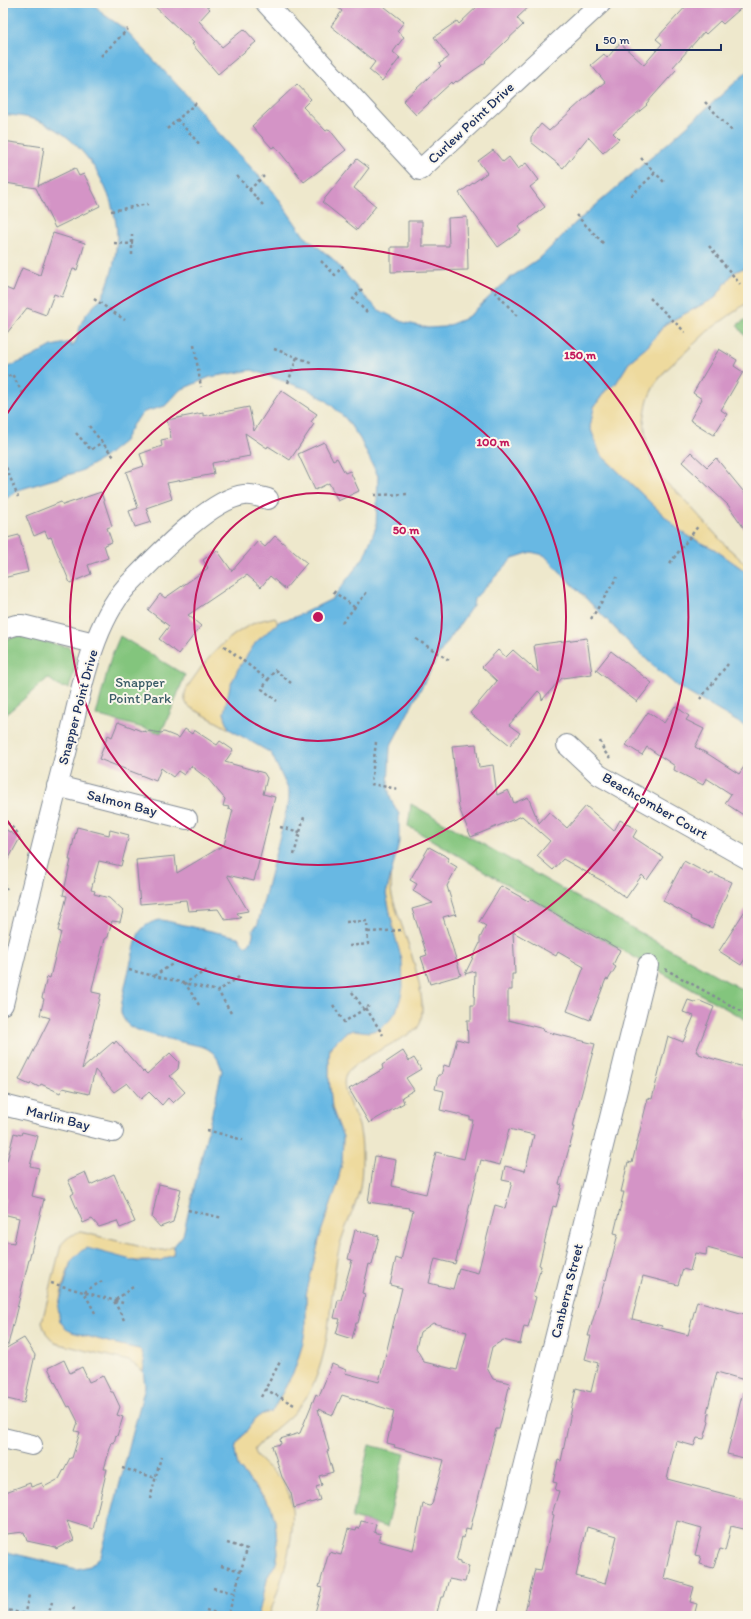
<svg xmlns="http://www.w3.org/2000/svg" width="751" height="1619" font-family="Itim,sans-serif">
	<rect width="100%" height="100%" fill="#fbf7ec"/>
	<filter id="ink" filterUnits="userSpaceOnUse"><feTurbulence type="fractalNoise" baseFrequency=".025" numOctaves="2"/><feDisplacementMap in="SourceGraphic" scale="8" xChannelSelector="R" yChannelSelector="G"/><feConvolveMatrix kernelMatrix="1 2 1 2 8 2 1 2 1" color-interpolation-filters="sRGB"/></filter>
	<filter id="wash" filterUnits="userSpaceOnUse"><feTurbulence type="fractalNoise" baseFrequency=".012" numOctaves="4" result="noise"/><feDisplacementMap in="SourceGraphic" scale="16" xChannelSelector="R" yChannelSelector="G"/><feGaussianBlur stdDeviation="0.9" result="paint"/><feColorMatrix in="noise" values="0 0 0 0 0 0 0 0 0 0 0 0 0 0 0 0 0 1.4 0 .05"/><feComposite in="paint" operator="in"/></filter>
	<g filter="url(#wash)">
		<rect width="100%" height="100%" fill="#eee8cc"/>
		<!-- green -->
		<path fill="#83c57d" stroke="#4f7a6e" d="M748,318v22l-11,-15z
			M19,636l49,11c13,11 5,28 1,41l-9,-1 -12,-9 -45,39v-75l6,-4z
			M120,636l65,39 -12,31 -12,27 -65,-18 15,-58z
			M411,804l337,189v28l-203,-114 -137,-81z
			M369,1445l36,9 -18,73 -35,-9z"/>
		<!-- sand -->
		<path fill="#eeda9e" stroke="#84847e" d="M748,266v36l-40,29 -42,39 -11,14 -7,15 -4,21 3,25 6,21 12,16 16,14 46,51 21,19v7l-34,-24 -24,-12 -12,-8 -78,-75 -10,-27 4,-20 12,-17 9,-5 15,-24 18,-15 17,-22 50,-26 18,-26z
			M275,617l3,7 -22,18 -32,71 5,16 -41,-23c-8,-11 0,-20 7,-30 15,-22 34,-41 59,-53 6,-3 14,-4 21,-6z
			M391,875c1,7 -1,14 1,21 8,28 43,109 25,133 -15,11 -65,33 -71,45 -7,15 9,38 13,52 2,9 3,18 3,27 0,14 0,32 -5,45 -5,17 -14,33 -18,51 -11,48 -6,103 -32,147 -13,22 -37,34 -53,54 0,8 22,23 28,31 25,31 -1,102 -13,135h-11l10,-40 8,-13 2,-10 -3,-32 -9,-22 -28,-32 -3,-15 1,-7 19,-26 7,-5 9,-2 2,-2 21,-39 9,-28 3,-20v-28l15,-63 16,-46 5,-24 1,-25 -11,-29 -3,-30v-22l1,-8 5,-6 10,-9 8,-3 49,-70 -7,-24 -9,-42z
			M81,1232l73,18h11l9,-4 -1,9 -14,6h-88c-6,19 -15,40 -11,61l12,10 40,11 27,6 3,3 3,11 -2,8 -14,-10 -74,-18 -9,-10 -4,-11 19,-77c5,-7 11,-11 20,-13z"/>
		<!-- water -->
		<path fill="#68b8e3" stroke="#4274a0" d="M3,3h90l10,11 22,15 67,72 22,27 59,63 31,45 29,23 29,35 17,16 24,12 25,6 16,-1 20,-8 7,-5 39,-36 31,-21 32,-32 95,-82 80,-72v195l-15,7 -18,25 -50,26 -17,22 -18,15 -15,24 -9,5 -12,17 -4,20 10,27 78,75 12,8 24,12 34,24v155l-70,-41 -22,-19 -21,-19 -91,-94 -13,-3 -18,6 -39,41 -1,6 -34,49 -49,93 -2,40 3,13 8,14v28l-13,52 9,42 7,24 1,27 -3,13 -4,12 -7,9 -9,8 -11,3 -16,-2 -8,3 -15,15 -1,8v22l3,30 11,29 -1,25 -5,24 -16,46 -15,63v28l-3,20 -9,28 -21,39 -2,2 -9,2 -7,5 -19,26 -1,7 3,15 33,39 4,15 3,32 -2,10 -8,13 -10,40h-255v-65l74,18 13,-3 11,-10 44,-170 -2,-15 2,-8 -3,-11 -3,-3 -27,-6 -40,-11 -6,-3 -6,-8 -2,-13 13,-47 10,-10 6,-3 52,14 20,-1 14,-6 1,-9 9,-11 39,-164c-3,-12 -7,-19 -18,-24 -16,-4 -67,-13 -77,-23 -3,-4 -6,-9 -6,-13 -1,-7 15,-72 18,-78 5,-8 15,-13 23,-13l76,17 6,8 2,1c5,-3 8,-10 7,-16l5,-7 31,-123v-9l-18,-38 -42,-24 -5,-16 6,-27 8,-17 18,-27 24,-21 15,-4 37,-18 32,-42 12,-30 2,-51 -18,-37 -14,-20 -19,-18 -18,-11 -57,-20 -42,7 -30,13 -15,16 -21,6 -11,12 -9,17 -22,18 -21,12 -63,19 -15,11v-132l27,-11 22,-12 19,-4v3l1,2c8,-9 6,-22 13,-31 5,-8 15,-14 19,-23 10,-21 16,-53 11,-75 -8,-41 -38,-85 -79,-98 -10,-4 -22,-4 -33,-6z"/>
		<g id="blocks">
			<!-- building -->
			<path fill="#d494c6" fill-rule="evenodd" d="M151,3h52l7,6 -11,12 23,26 22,-18 12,13 -38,32 -26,-30 2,-1z
				M332,3h48l24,19 -7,9 7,6 -11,15 7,6 -18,23 -13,-11 6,-8 -44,-36 11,-15z
				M481,3h52l-16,15 6,7 -38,36 1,1 -29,20 -1,-1 -3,3 -1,-2 -36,33 -13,-14 38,-35 -2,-2 10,-7 -15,-20 23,-16 2,3z
				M689,3h58l-24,21 -3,-3 -14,13 -2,-2 -31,35 3,3 -30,34 1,1 -34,28 6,6 -16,14 -15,-16 -25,31 -32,-26v-5l10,-13 8,7 34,-31 22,-18 -14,-17 13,-11 3,4 13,-15 24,22 18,-21 -6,-5z
				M297,84l14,15 -8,8 23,24 3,-2 17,21 -42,32 -29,-36 -3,2 -20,-22z
				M3,141l41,6 -6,39 37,-18 4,8 5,-2 16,32 -45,22 -19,-40 -30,-5 2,-12 -5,-1z
				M493,150l10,12 6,-5 9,12 8,-6 13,17 -9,7 15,20 -27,20 3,4 -23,16 -39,-54 28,-20 -9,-12z
				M357,159l12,9 -15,20 22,18 -19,24 -35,-28z
				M467,217l1,53 -77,2v-25h17v-26h14v25h27l-1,-28z
				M53,233l32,10 -8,27 -4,-1 -11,28 -8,-3 -8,21 -19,-7 -24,30v-51l10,4 9,-23 18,7z
				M719,349l18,11 -3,6 9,6 -22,38 6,4 -13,21 -24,-15 12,-21 -9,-6z
				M281,390l36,24 -6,8 3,2 -24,36 -22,-14 -1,2 -22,-15 5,23 -38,7 2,11 -47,9 5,16 -26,9 5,14 -16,5 -6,-16 9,-3 -12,-36 18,-6 -4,-12 22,-8 -1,-6 10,-2 -4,-18 36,-7v3l46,-9 5,24z
				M324,442l9,18 4,-2 8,15 5,-2 9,20 -21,10 -9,-18 -14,7 -17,-36z
				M691,452l16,15 9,-9 32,39v37l-20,-29 -46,-43z
				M101,492l11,34 -5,2 5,14 -8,3 4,13 -20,7 3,9 -21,9 -19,-46 -3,1 -3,-7 -11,5 -8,-20 35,-14 2,3z
				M19,535l9,37 -25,6v-39z
				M275,536l32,27 -22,26 -15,-13 -9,11 -14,-12 -59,40 13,11 -22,28 -20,-15 10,-13 -21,-16 12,-16 5,4 43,-30 -5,-8 14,-10 15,21 26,-30 7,6z
				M587,638l5,36 -30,4 -20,22 -1,-6 -3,-3 -29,34 11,8 -10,12 -40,-32 27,-32 -15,-14 16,-17 8,7 7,-7 25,22 -4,-27z
				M611,651l41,32 -15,19 -41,-32z
				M675,706l14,10 -3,4 18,9 -9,18 13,7 31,20 9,-13v57l-23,-15 6,-9 -25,-16 -3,7 -29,-15 1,-4 -28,-19 -5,8 -16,-10 22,-33 16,11z
				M118,722l26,10v-1l3,1 2,-1 12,2 3,-1 15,6 6,-9 7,5 2,-4 23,15 3,-4 13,9 -8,12 39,11 3,5 -4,16 12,3 -21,84 -27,-6 21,36 -11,2 4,5 -16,2 -7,-11 -30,2 -2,-11 -46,4 -4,-44 39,-4 2,17 47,-28 9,-35 -5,-1 1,-2 -6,-1 2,-7 -17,-20 -17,-13 -7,9 -6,-4 -5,6 -12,-9 -5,13 -57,-22 9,-24 4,2z
				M476,744l3,23 14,-2 4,30 11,-5 6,13 14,-6 11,26 10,-11 18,16 19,-22 28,25 6,-11 17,10 -4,7 30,20 -16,23 -5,-5 -16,23 -22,-16 -41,-23 -10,11 -16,-14 13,-15 -28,-25 -51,21 -12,-29 -7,-62z
				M77,827l32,8 1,-5 19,5 -8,31 -22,-5 -8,29 4,1 -1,3 15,4 14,13 -3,11 -8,-1 -4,16 -3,2 -13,49v4l9,2 -19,75 31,-27 1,2 2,-3 27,31 1,-1 3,3 23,-21 9,9 -1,7 -8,7 15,16 -12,11 -5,-5 -6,7 -13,-13 -8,7 -14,-16 -13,9 -19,-22 -6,24 -26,-6 -3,5 -19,-9 -2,3 -8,-4 -1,2 -11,-5 31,-62 -10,-3 4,-16 -2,-1 5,-21 3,1 11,-46 -3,-1 9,-35 -4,-1 8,-35h-2z
				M3,828l17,10 -17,31z
				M429,847l20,11 -2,3 10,6 -10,19 9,30 -2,-2 -11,3 18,58 -31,9 -9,-27 6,-2 -15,-46 21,-6 -20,-12 4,-7 -7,-4z
				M684,861l26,14 1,-2 21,9 -20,46 -21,-9 1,-2 -29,-16z
				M501,886l27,15 2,-2 67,39 1,-1 22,13 -7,15 3,2 -8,13 -2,-1 -16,41 -23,-9 17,-44 -26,-15 -2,4 -43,-24 2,42h-3v16h-4v30l36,9 -1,2 52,13 -19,70 -3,13h2l-5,18 -11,39 3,1 -6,22 -3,-1 -14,59 2,1 -8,30 3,1 -8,30 -4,-1 -4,18 -17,-4 -11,7 -5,21 6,11 17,4 -11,46h-3l-26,101 -4,-1 -2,9 -2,-1 -6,24 4,1v2l9,2 -4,16 -16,-3 -5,18h-3l-5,19h-122l8,-28 -3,-1 10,-35 12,3 7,-26 8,2 1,-3 2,1 2,-8 15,3 -2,8 7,2 -2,7 34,9 10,-46 7,2 2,-2 12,-44 -50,-13 1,-2 -8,-2 7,-32 -52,-16 -9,20 -15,-6 11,41 -2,1 6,21 -14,4 3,9 -6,2 4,13 -26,8 -3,-15 -9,-16 -10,-31 9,-2 -1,-5 20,-6 16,-39 3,2 13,-32 14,6 -1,3 34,9 23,-94 -12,-3 6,-27 5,2 12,-49 -5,-2 1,-1 -41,-6 7,-46 21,4 -4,26 34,8 10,-42 28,7 9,-39h-3v-3l-30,-7 4,-19 -9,-2 3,-14h3l3,-10 6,2 7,-28 11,3 -1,-22h4v-15h3l1,-34 -10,3 15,-31v-5l6,-12 -7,-4zM509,1129l25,6 -9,36 -20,-5 -3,14 10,2 -7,26 -10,-3 -17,68 -19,-5 -6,21 -24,-6 6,-24 20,5 26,-104 19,5zM433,1323l34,9 -10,38 -33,-8 -8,-14 4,-16z
				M748,906v48l-7,11 -22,-14z
				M688,1000l6,2 6,-1 14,6 -18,45h3v2l11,4 38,10v191l-41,-11 -1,7 -11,-2 -5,18 -7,-2 -5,16 -35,-9 -11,43 30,7 -1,2 27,7 9,-34 51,14v66l-31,-9 -10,40 2,1 -1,8 1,1 -5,17 -7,-1 -3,8 -18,-5 -9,38 81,21v30l-17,-4 -6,25 -5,-2 -7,19 -14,-4 2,-8 -6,-1 7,-27 -25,-7 -13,57 30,9 -4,15 7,2 -3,12h-170l11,-47 6,1 13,-55 -2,-1 7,-23 -4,-1 2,-7 -4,-1 5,-22 3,1 15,-73 15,4 7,-29 -13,-4 6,-23h-3l17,-56h1l12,-46 -4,-1 10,-41h-3l7,-30 4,1 16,-65 4,1 16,-63 15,6 11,-26 -11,-4zM587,1527l30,9 -12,48 -29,-8z
				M403,1051l6,10 5,-3 7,11 -15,9 8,12 -12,7 2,6 -35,20 -20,-34 34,-20 -1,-4z
				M22,1132l16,4 -8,30 9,2 -7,28 12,3 -36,146 -5,-1v-103l11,2 5,-25 -16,-4 3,-16 -3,-1v-37l4,1 7,-28 7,2z
				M85,1172l5,13 24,-11 21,48 -15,6 -3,-7 -18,6 -7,-8 -9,4 -12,-28 3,-2 -6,-13z
				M159,1184l22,5 -8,33 -13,5 -8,-9z
				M355,1230l24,6 -7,29 -3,-1 -7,29 3,1 -7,29h-2l-4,16 -16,-5 4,-15 -6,-1 4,-18h3l11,-40 -4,-1z
				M24,1338l11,17 -11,48 -21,-5v-48z
				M64,1360l6,13 12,-6 7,15 14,-6 8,16h2l7,15 -3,8 6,2 -6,19 -1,-1 -2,8 -2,-1 -8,27h3l-14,60 -26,-8 7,19 -18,9 -1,-2 -28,-6 -3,-9 -18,2 -1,-6h-2v-35l27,-10 1,4 11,-4 2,4 15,-8 11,-21h2l8,-26 -5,-1 3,-9 -8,-16 -2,1 -20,-39z
				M743,1392h5v67l-21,-5z"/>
		</g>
	</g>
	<g filter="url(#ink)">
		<use href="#blocks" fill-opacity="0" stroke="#848c95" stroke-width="1"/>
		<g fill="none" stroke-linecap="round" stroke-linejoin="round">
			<!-- street casing -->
			<g stroke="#848c95" stroke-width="22">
				<path id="street" d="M266,3l154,167 181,-167
					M3,629l13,-4h6l72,18
					M567,745l32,30 149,84
					M57,786l130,33
					M3,1004c21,-85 42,-171 64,-255 13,-53 24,-122 60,-163 26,-26 82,-87 117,-91 8,-1 16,2 24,4
					M3,1105l110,27
					M3,1438l29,7
					M486,1616l162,-651"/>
			</g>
			<!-- path -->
			<path stroke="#848c95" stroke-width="2.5" stroke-dasharray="3 3" stroke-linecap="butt" d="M101,56l27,-27
				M705,102l28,30
				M177,119l24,27
				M167,129l29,-26
				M641,158l23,24
				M237,176l26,29
				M249,190l15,-14
				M631,196l24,-23
				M111,211l37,-7
				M576,215l28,29
				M132,234v23
				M114,243l19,1
				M709,246l31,38
				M321,261l14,14 8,-9
				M491,287l26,29
				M362,289l-9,10 14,13
				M650,298l35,34
				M94,299l31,21
				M194,345l7,42
				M274,349l39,14
				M3,380l9,-6 11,20
				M288,383l9,-26
				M3,394l4,8
				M89,426l25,31
				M76,433l15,17 11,-8
				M4,462l14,35
				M374,495l36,-1
				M670,563l29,-38
				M333,591l21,16
				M591,619l26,-42
				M342,623l25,-31
				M416,639l33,21
				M224,646l44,34 -6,9 15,12
				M268,680l7,-10 16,13
				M700,699l28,-35
				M600,741l4,10 6,7
				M376,742l-5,42 27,5
				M3,818c5,7 13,11 16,18
				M280,827l20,5
				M294,855l10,-38
				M3,869l6,-16
				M3,883l4,4 -4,7
				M346,922l21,-1 1,23 -19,2
				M368,932l35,-2
				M665,969l83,46
				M129,970l93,22
				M154,976l20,-13
				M352,992l12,17
				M199,1005l-14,-22 22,-13
				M333,1005l11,17 25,-16
				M366,1008l17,27
				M231,1013l-13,-22 21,-14
				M207,1130l36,10
				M188,1210l35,8
				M51,1283l72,20
				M95,1313l-11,-21 18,-11
				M124,1320l-10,-19 19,-14
				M265,1389l31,17
				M261,1397l20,-37
				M122,1468l34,10
				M150,1499l11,-42
				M227,1543l20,6 -19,67
				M221,1566l20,5
				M213,1588l21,5
				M3,1604l4,-14
				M3,1609l30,7
				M206,1610l19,6
				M24,1616l5,-21
				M48,1616l4,-14
				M72,1616l2,-9"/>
			<!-- street -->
			<use href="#street" stroke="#fff" stroke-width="20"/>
		</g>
	</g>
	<!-- distance rings -->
	<g fill="none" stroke="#c2185b" stroke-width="2">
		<circle cx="318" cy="617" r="124"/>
		<circle cx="318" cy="617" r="248"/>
		<path d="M3 420A371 371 0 1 1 3 814"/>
	</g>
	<g text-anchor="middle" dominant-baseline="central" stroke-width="4" stroke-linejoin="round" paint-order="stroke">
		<!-- street labels -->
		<g font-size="14" fill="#1b2f5e" stroke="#fbf7ec">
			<text transform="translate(471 123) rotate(-43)">Curlew Point Drive</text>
			<text transform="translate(78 707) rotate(-75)">Snapper Point Drive</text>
			<text transform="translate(122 803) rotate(14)">Salmon Bay</text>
			<text transform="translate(655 806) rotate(30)">Beachcomber Court</text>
			<text transform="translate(58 1118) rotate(14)">Marlin Bay</text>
			<text transform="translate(567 1291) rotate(-76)">Canberra Street</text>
		</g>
		<!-- park labels -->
		<g font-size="14" fill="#3a5c67" stroke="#fbf7ec">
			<text x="140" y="682">Snapper<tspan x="140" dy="16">Point Park</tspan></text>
		</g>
	</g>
	<circle cx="318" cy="617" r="6" fill="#c2185b" stroke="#fbf7ec" stroke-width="2"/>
	<g font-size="12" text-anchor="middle" font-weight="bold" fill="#c2185b" stroke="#fbf7ec" stroke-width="4" stroke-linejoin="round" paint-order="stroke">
		<text x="580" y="359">150 m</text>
		<text x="493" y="446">100 m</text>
		<text x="406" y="534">50 m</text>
	</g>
	<!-- margin -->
	<rect width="751" height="1619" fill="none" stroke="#fbf7ec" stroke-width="16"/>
	<!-- scale -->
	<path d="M597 44v6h124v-6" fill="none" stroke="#1b2f5e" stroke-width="2"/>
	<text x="603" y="44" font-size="12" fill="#1b2f5e" stroke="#fbf7ec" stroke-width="3" paint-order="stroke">50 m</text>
</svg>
